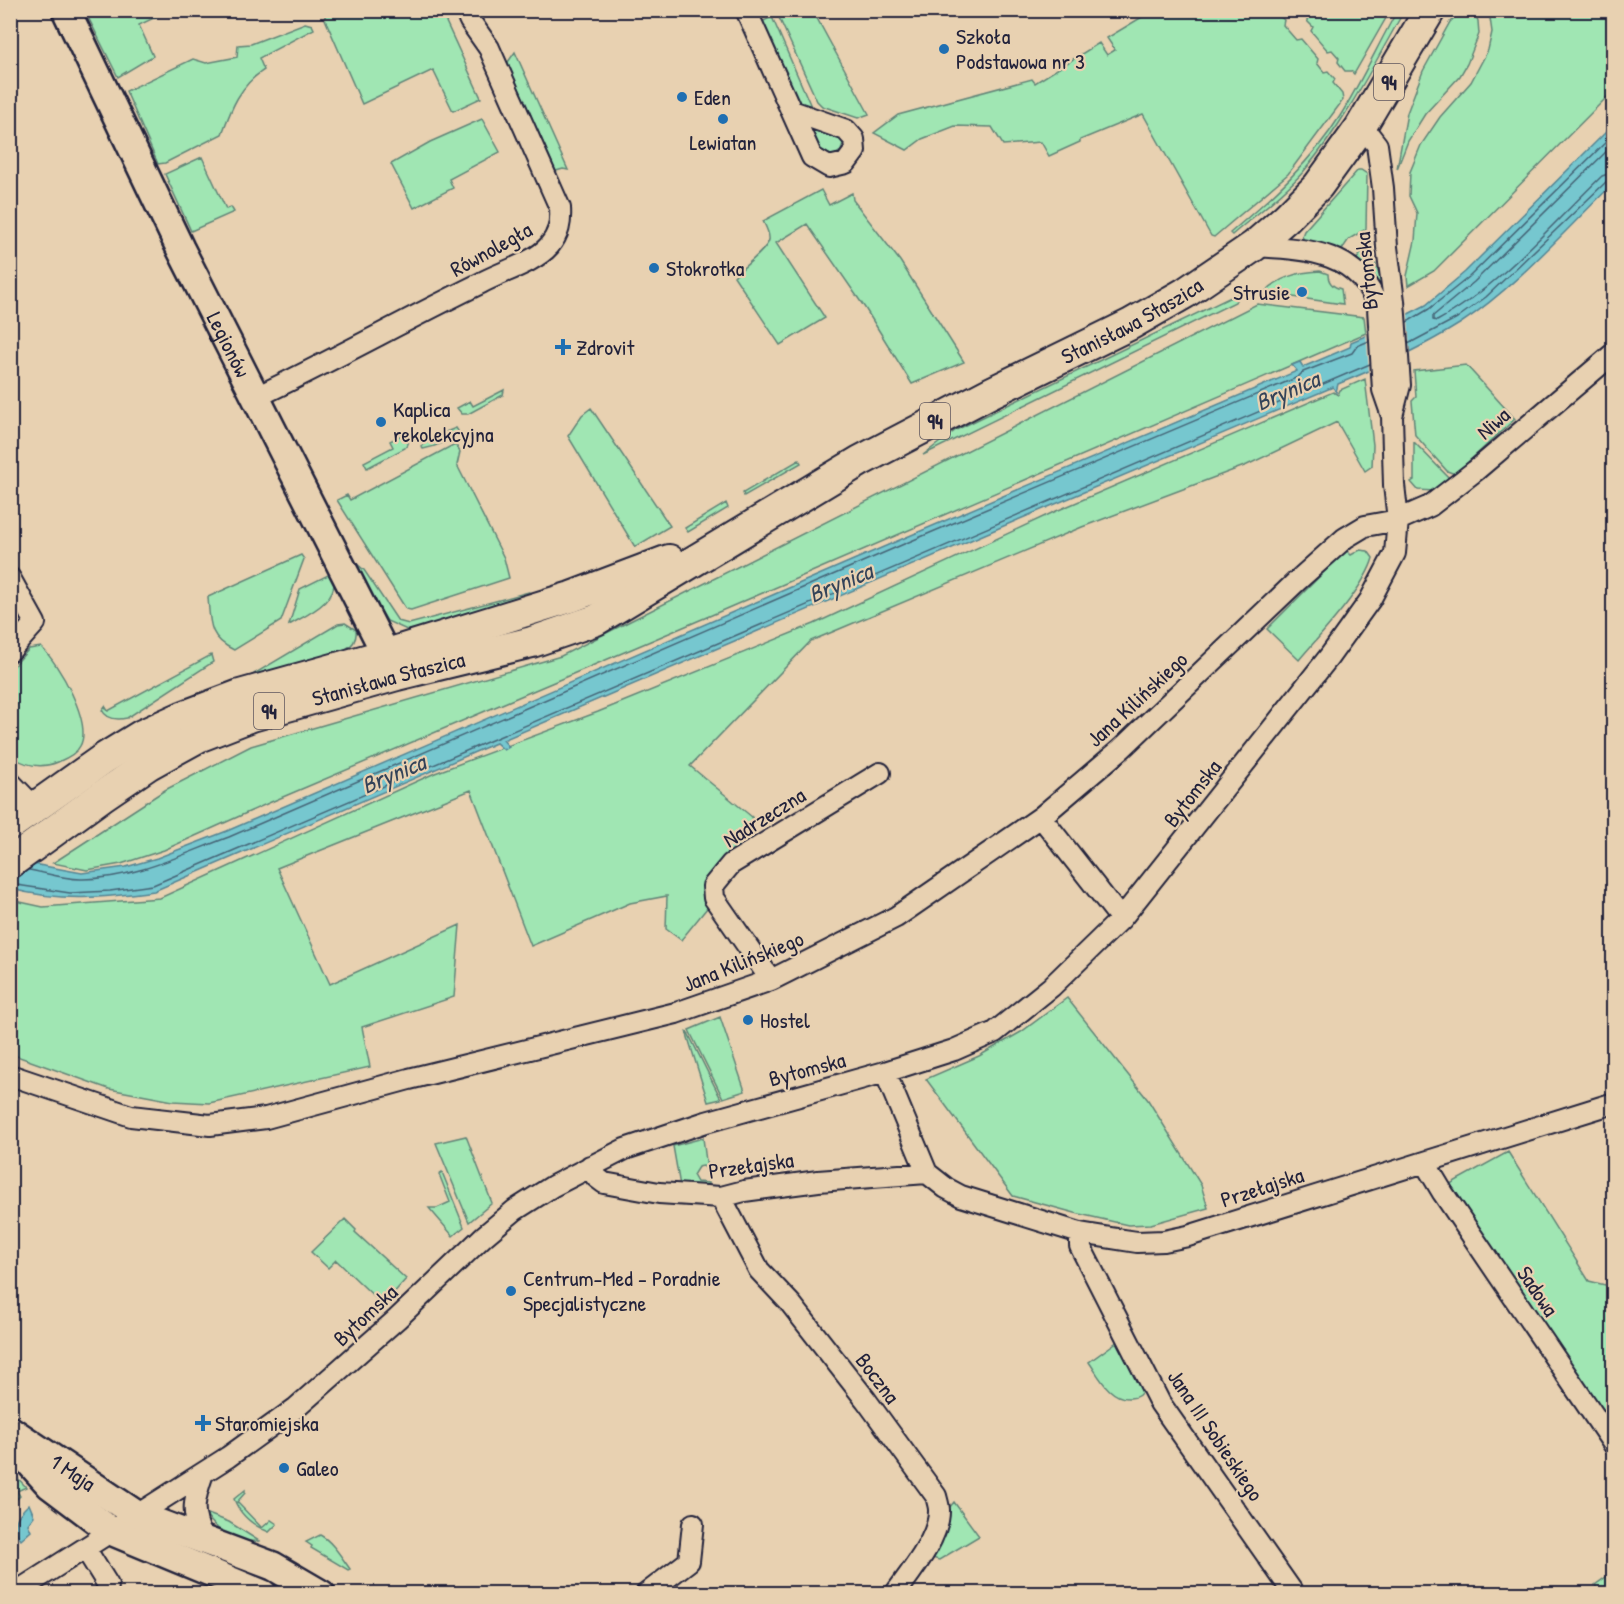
<svg xmlns="http://www.w3.org/2000/svg" width="1624" height="1604" font-family="'Patrick Hand',sans-serif">
	<rect width="100%" height="100%" fill="#e8d1b1"/>
	<filter id="ink" filterUnits="userSpaceOnUse"><feTurbulence type="fractalNoise" baseFrequency=".0167" numOctaves="2"/><feDisplacementMap in="SourceGraphic" scale="12" xChannelSelector="R" yChannelSelector="G"/><feConvolveMatrix kernelMatrix="1 2 1 2 8 2 1 2 1" color-interpolation-filters="sRGB"/></filter>
	<g filter="url(#ink)">
		<!-- green -->
		<path fill="#a0e6b3" stroke="#618477" stroke-width="1.5" d="M331,10l110,1 40,87 -28,13 -20,-41 -71,34 -37,-85v-4z
			M1265,10l7,5 4,-2 8,7 -1,5 13,15 5,-1 17,20 -1,4 7,9 4,-1 7,8 -2,4 9,11 1,6 -55,74 -74,63 -3,-1 -68,-122 -63,26v2l-31,14 -8,-14 -38,3 -11,-18 -37,-1 -33,13 -15,11 -33,-17 24,-18 134,-36 3,4 64,-40 8,12 8,-5 -8,-12 45,-27z
			M85,11h83l-29,14 14,31 -35,21z
			M776,11h37l56,103 -11,4 -36,-12 -5,-5z
			M1309,11v-1l81,1 -36,63 -3,-3h-6l-7,-9 1,-4 -7,-8 -4,1 -17,-20 2,-4 -6,-6z
			M1397,11h7c-31,55 -59,111 -100,160 -20,23 -49,44 -72,64l-2,-2c41,-35 81,-71 110,-117 21,-34 38,-71 57,-105z
			M1474,11l4,10 1,13 -12,30 -7,12 -35,38 -17,27 -11,28 10,-56 16,-42 27,-49 7,-7z
			M1489,11h124v80l-179,180 -26,15 -1,-10 8,-35 2,-28 -8,-17 1,-24 11,-27 19,-28 31,-35 17,-32 4,-18z
			M772,17l41,94 -13,-4 -41,-84z
			M305,23l7,2 2,4 -55,29 5,12c-24,15 -33,39 -42,64l-57,29 -7,1 -32,-73 67,-32 13,4 31,-6 1,-12 13,-1z
			M515,52l53,118 -5,-1 -7,2 -46,-102 -2,-7z
			M482,119l18,33 -51,27 4,9 -39,20 -23,-44 39,-22z
			M802,121l36,14 5,8 -2,8 -8,5 -17,-7z
			M202,157l24,52 5,-2 3,5 -43,19 -26,-57z
			M1358,170h3l6,4 -1,55 -17,10 -8,12 -35,-6 -4,-9 2,-5z
			M821,190l8,15 23,-12 1,7 47,61 64,101 -52,22 -47,-76 -58,-84 -31,19 49,75 -45,27 -46,-69c8,-8 33,-26 35,-36 1,-6 -3,-13 -6,-19z
			M1370,247l12,37 -5,2 -6,-12 -15,-14 6,-8z
			M1320,271l8,3c0,9 5,13 13,15l2,15 -79,-11c15,-16 34,-21 56,-22z
			M1239,293l-4,9 -312,153 33,-25z
			M1257,304l107,13 2,16 -659,284 -436,185 -107,48 -43,14 -34,6 -34,-7 112,-73 86,-44 310,-90z
			M1466,365l49,54 -60,55 -8,-3 -32,-36 -3,-34 4,-4 -2,-26z
			M1365,379l8,66 -1,21 -7,5 -28,-49 -90,43 -165,62 -271,114 -121,125 62,51 1,22c-34,23 -50,23 -46,69l-26,32 -15,-11 1,-33 -37,7 -99,43 -60,-156 -194,78 53,116 130,-59 -6,72 -92,30 8,40 -161,36 -36,-2 -64,-12 -98,-35v-154l32,7 117,-9 275,-125 163,-61 216,-88 240,-112 279,-120 5,3 2,-5z
			M504,390l-1,5 -35,19h-6l-5,-6 13,-7 3,5z
			M591,408l79,118 -35,21 -67,-111 14,-21z
			M456,428l2,3c-9,9 -22,16 -35,18l-2,-3 15,-10z
			M403,434l3,5 3,-1 -1,6 -3,4 -38,20 -3,-6 29,-15 -3,-6z
			M1414,442l36,37 -16,12 -16,-1 -7,-8 3,-2z
			M455,444l5,8 -3,13 47,93 5,20 -98,32 -5,-1 -69,-109 10,-5 3,5z
			M799,460l2,3 -57,33 -1,-3z
			M726,503l2,5 -40,24 -3,-4z
			M1346,550l5,5 9,-5 8,1 5,7c-8,30 -53,77 -74,102l-32,-31z
			M301,555l3,4 -23,62 -47,29c-26,-12 -24,-28 -26,-53z
			M355,562l9,8 34,51 11,3 120,-32 2,8 -102,28 -22,2 -20,-9 -36,-58z
			M334,572c6,29 -24,41 -45,53l11,-36z
			M345,623l11,7c1,8 -3,15 -10,19l-96,30 -3,-1 91,-54z
			M41,647c17,15 52,76 39,99 -3,7 -15,13 -22,16 -17,7 -32,4 -47,-6v-87l18,-20z
			M211,655l2,7 -86,56c-10,2 -20,2 -25,-8l3,-4 3,5z
			M1067,998l81,102 53,85 7,23 -57,16 -23,1 -53,-12 -62,-17 -87,-117 53,-23 42,-24z
			M720,1017l25,74 -22,7 -34,-68z
			M686,1031l2,2 33,66 -13,3z
			M466,1136l26,67 -23,19 -33,-79z
			M703,1138l4,31 -4,-3 -5,1 -5,8 4,7 11,1v3h-28l-7,-40z
			M1508,1152l81,129 16,4 8,-6v150l-163,-245z
			M442,1172l22,55 -11,9 -24,-28h8l13,-6 -11,-28z
			M345,1219l11,11 -1,2 51,47 -23,26 -47,-45 -8,8 -17,-16z
			M1118,1341l27,46c-3,7 -7,11 -15,11 -20,2 -31,-22 -41,-36z
			M11,1471l15,16 -9,4 3,5 -9,8z
			M245,1490v3l-8,9 25,26 9,-8 6,4 -8,8c-15,-6 -29,-17 -35,-33z
			M954,1502l25,34 -40,24 -7,-2 13,-33 4,-17z
			M208,1514l21,8 30,19c-21,2 -40,-7 -52,-25z
			M320,1535c12,6 22,23 30,34l-2,1 -37,-22 1,-2 -6,-4z
			M1613,1572v21h-13l-5,-8z"/>
		<!-- water -->
		<path fill="#76c7cf" stroke="#548594" stroke-width="1.5" d="M1613,125v59c-47,45 -97,103 -152,139 -38,24 -81,44 -123,61l-2,8 -3,-5 -299,126 -531,227 6,7 -5,3 -8,-7 -342,148c-50,7 -93,11 -143,-2v-29l71,13 44,-6 31,-9 70,-27 675,-292 395,-168 -5,-6 8,-3 3,5 47,-20 1,-5 12,-5 63,-32 39,-33z
			M29,1504l5,12 -6,8 3,7 -10,9c-11,-15 -4,-25 8,-36z"/>
		<!-- pier -->
		<path fill="#e8d1b1" d="M1408,311l2,42 -41,22 -3,-43z"/>
		<g fill="none" stroke-linecap="round" stroke-linejoin="round">
			<!-- shore -->
			<path stroke="#446476" stroke-width="1.5" d="M1614,144l-140,138 -41,34v4l4,1c62,-34 114,-96 165,-145l12,-4
				M1407,322l22,-13 40,-32 145,-143
				M1408,344l49,-26 29,-21 121,-116 7,-1
				M29,870c17,3 37,10 54,9 51,0 100,-25 146,-42l675,-293 394,-167 5,-5 49,-19 5,-7 12,-5
				M10,884l60,9 40,-2 43,-6 1217,-521"/>
			<!-- street casing -->
			<g stroke="#22223b" stroke-width="24">
				<path id="street" d="M746,10l66,147 17,10 17,-4 9,-12 -1,-12 -8,-9 -54,-19
					M1254,246c51,3 105,4 124,62l5,82 9,26
					M256,397c76,-36 149,-77 225,-114 20,-11 53,-20 68,-37 10,-12 12,-23 11,-38l-71,-160 -19,-27 -5,-11
					M10,578l25,45 -25,28
					M10,782l25,26
					M1041,817l80,102
					M771,980l-57,-82 -1,-12 18,-22 149,-91
					M885,1072l42,101 19,15 15,8 119,37 31,5 26,4 27,-1 24,-5 426,-133
					M10,1075l121,41 79,9 56,-7 143,-39 267,-66 95,-33 125,-63 145,-100 80,-68 176,-168 48,-43 20,-12 33,-6 32,-14 45,-35 139,-118
					M1425,1163l18,30 171,252
					M590,1166l6,11 8,6 55,10 62,4 23,-6 74,-10 109,-8
					M721,1197l38,73 32,34 75,96 70,96c1,4 3,10 3,14 1,27 -29,63 -44,84
					M1080,1233v13l80,157 134,191
					M203,1538c-13,-25 -9,-39 0,-65
					M85,1548l23,37 -1,9
					M13,1594l215,-137 68,-49 101,-89 87,-83 31,-26 38,-24 72,-37 81,-27 179,-50 69,-22 41,-18 56,-45 70,-68 208,-262 41,-57 25,-47 3,-33 -4,-35 -2,-69 8,-31 -6,-84 -7,-54 -4,-59 -6,-43 -7,-9 -10,-8
					M646,1594l43,-33 4,-37"/>
			</g>
			<!-- secondary casing -->
			<g stroke="#22223b" stroke-width="32">
				<g id="secondary">
					<path id="s1" d="M66,10l114,238 216,426"/>
					<path id="s2" d="M10,1430l127,85 136,51 48,28"/>
					<path d="M11,1442l39,43 61,46 152,63"/>
				</g>
			</g>
			<!-- primary casing -->
			<g stroke="#22223b" stroke-width="34">
				<g id="primary">
					<path d="M10,825l93,-66 39,-24 40,-18 58,-22 147,-41 184,-57 98,-37"/>
					<path id="s3" d="M10,863l92,-67 47,-32 49,-27 54,-21 145,-41 135,-33 64,-22 264,-159 130,-68 141,-69 54,-31 69,-47 32,-28 32,-32 42,-58 70,-118"/>
				</g>
			</g>
			<!-- street -->
			<use href="#street" stroke="#e8d1b1" stroke-width="20"/>
			<!-- secondary -->
			<use href="#secondary" stroke="#e8d1b1" stroke-width="27"/>
			<!-- primary -->
			<use href="#primary" stroke="#e8d1b1" stroke-width="30"/>
		</g>
	</g>
	<!-- markers -->
	<g fill="#1f6fb2" stroke="#e8d1b1" stroke-width="2">
		<circle cx="944" cy="49" r="6"/>
		<circle cx="682" cy="97" r="6"/>
		<circle cx="723" cy="119" r="6"/>
		<circle cx="654" cy="268" r="6"/>
		<circle cx="1302" cy="292" r="6"/>
		<path d="M560 338h6v6h6v6h-6v6h-6v-6h-6v-6h6z"/>
		<circle cx="381" cy="422" r="6"/>
		<circle cx="748" cy="1020" r="6"/>
		<circle cx="511" cy="1291" r="6"/>
		<path d="M200 1414h6v6h6v6h-6v6h-6v-6h-6v-6h6z"/>
		<circle cx="284" cy="1468" r="6"/>
	</g>
	<g text-anchor="middle" dominant-baseline="central" stroke-width="4.5" stroke-linejoin="round" paint-order="stroke">
		<!-- shield labels -->
		<g fill="#e8d1b1" stroke="#5d565e" stroke-width="1.5">
			<rect x="1374" y="64" width="30" height="36" rx="4.5"/>
			<rect x="920" y="403" width="30" height="36" rx="4.5"/>
			<rect x="254" y="693" width="30" height="36" rx="4.5"/>
		</g>
		<g font-size="21" font-weight="bold" fill="#22223b">
			<text x="1389" y="82">94</text>
			<text x="935" y="421">94</text>
			<text x="269" y="711">94</text>
		</g>
		<!-- poi labels -->
		<g font-size="22" fill="#22223b" stroke="#e8d1b1" text-anchor="start">
			<text x="956" y="36">Szkoła<tspan x="956" dy="25">Podstawowa nr 3</tspan></text>
			<text x="694" y="97">Eden</text>
			<text x="723" y="142" text-anchor="middle">Lewiatan</text>
			<text x="666" y="268">Stokrotka</text>
			<text x="1290" y="292" text-anchor="end">Strusie</text>
			<text x="576" y="347">Zdrovit</text>
			<text x="393" y="409">Kaplica<tspan x="393" dy="25">rekolekcyjna</tspan></text>
			<text x="760" y="1020">Hostel</text>
			<text x="523" y="1278">Centrum-Med - Poradnie<tspan x="523" dy="25">Specjalistyczne</tspan></text>
			<text x="215" y="1423">Staromiejska</text>
			<text x="296" y="1468">Galeo</text>
		</g>
		<!-- street labels -->
		<g font-size="22" fill="#22223b" stroke="#e8d1b1">
			<text transform="translate(491 249) rotate(-29)">Równoległa</text>
			<text transform="translate(1366 271) rotate(-96)">Bytomska</text>
			<text stroke="none"><textPath href="#s3" startOffset="1256">Stanisława Staszica</textPath></text>
			<text stroke="none"><textPath href="#s1" startOffset="372">Legionów</textPath></text>
			<text transform="translate(1493 423) rotate(-41)">Niwa</text>
			<text stroke="none"><textPath href="#s3" startOffset="426">Stanisława Staszica</textPath></text>
			<text transform="translate(1137 699) rotate(-43)">Jana Kilińskiego</text>
			<text transform="translate(1192 793) rotate(-52)">Bytomska</text>
			<text transform="translate(764 817) rotate(-32)">Nadrzeczna</text>
			<text transform="translate(743 961) rotate(-22)">Jana Kilińskiego</text>
			<text transform="translate(807 1069) rotate(-15)">Bytomska</text>
			<text transform="translate(751 1165) rotate(-8)">Przełajska</text>
			<text transform="translate(1262 1187) rotate(-18)">Przełajska</text>
			<text transform="translate(1538 1291) rotate(56)">Sadowa</text>
			<text transform="translate(365 1315) rotate(-43)">Bytomska</text>
			<text transform="translate(878 1378) rotate(53)">Boczna</text>
			<text transform="translate(1216 1435) rotate(56)">Jana III Sobieskiego</text>
			<text stroke="none"><textPath href="#s2" startOffset="76">1 Maja</textPath></text>
		</g>
		<!-- water labels -->
		<g font-size="24" font-style="italic" fill="#334359" stroke="#e8d1b1">
			<text transform="translate(1287 390) rotate(-23)">Brynica</text>
			<text transform="translate(840 582) rotate(-23)">Brynica</text>
			<text transform="translate(393 773) rotate(-23)">Brynica</text>
		</g>
	</g>
	<!-- margin -->
	<rect width="1624" height="1604" fill="none" stroke="#e8d1b1" stroke-width="36"/>
	<rect x="18" y="18" width="1588" height="1568" fill="none" stroke="#22223b" stroke-width="2" filter="url(#ink)"/>
</svg>
